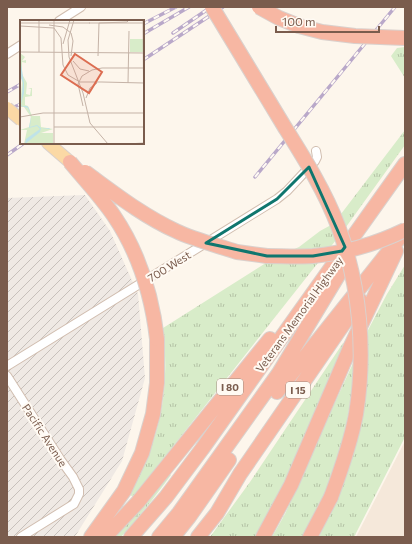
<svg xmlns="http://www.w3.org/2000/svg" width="412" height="544" font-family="Commissioner,sans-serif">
	<defs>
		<pattern id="industrial-furrows" width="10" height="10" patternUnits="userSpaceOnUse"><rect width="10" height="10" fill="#efe9e4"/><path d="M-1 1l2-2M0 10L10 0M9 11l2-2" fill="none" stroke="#c7c0bb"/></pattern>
		<pattern id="grass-tufts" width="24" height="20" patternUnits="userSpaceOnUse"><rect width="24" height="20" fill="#d8ecc9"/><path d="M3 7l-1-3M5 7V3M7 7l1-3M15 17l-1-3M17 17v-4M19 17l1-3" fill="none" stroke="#b4c2a5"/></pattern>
	</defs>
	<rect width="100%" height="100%" fill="#fdf6ec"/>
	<!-- residential -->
	<path fill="#f5e8da" d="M405,441v96h-49z"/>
	<!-- industrial -->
	<path fill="url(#industrial-furrows)" d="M85,195l25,36 28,63 7,84 -23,83 -46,74 -3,2h-66v-339z"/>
	<!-- grass -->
	<path fill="url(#grass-tufts)" d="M405,47v31l-14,-22 6,-8z
		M405,130v15l-59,82 -5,-13z
		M331,225l5,15 -203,257 -4,-3c22,-37 35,-77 36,-120 1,-16 -1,-31 -2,-46l109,-69 27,-12 21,-16z
		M405,265v172l-51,100h-35l20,-43 7,-19 8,-25 13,-93v-25l20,-38z
		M343,343l4,2 -69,152 -20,40h-48l40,-55z
		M354,361c-3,64 -19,120 -51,176h-31l13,-23 24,-55z
		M169,474l2,1c-16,22 -32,42 -50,62h-7z"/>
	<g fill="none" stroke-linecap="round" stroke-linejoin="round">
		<!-- minor casing -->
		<g stroke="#d1beb0" stroke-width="10">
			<path id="minor" d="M59,21l22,-14
				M7,54l14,-9
				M7,366l270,-167 10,-8 28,-30 2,-4 -1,-6
				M7,376l53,83 13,18 6,12v5l-5,10 -53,33"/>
		</g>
		<!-- primary casing -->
		<g stroke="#dad1cd" stroke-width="14">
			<path id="primary" d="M48,143l22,19"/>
		</g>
		<!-- motorway casing -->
		<g stroke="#dad1cd" stroke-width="16">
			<path id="motorway" d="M237,252l30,4
				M277,392l128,-161
				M91,537l33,-46 18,-38 11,-39 4,-31v-44
				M105,537l33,-35 132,-163
				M131,537l35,-40 36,-48 203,-285
				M159,537l20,-24 100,-140 69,-114
				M173,537l16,-20 40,-57
				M198,537l19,-24 23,-39 120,-174
				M263,537l28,-52 59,-137 46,-97
				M310,537l21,-40"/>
		</g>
		<!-- minor -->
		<use href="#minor" stroke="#fff" stroke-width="8"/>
		<!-- primary -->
		<use href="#primary" stroke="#fbd9a5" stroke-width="12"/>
		<!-- motorway -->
		<use href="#motorway" stroke="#f7b7a3" stroke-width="14"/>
		<!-- rail casing -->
		<g stroke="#b9a8c9" stroke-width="3.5">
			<path id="rail" d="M143,24l33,-17
				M173,33l38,-26
				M143,34l46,-27
				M143,60l80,-53
				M7,92l14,-8
				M7,110l14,-6
				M7,155l17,-12
				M255,177l140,-170"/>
		</g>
		<!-- rail -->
		<use href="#rail" stroke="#fffaf3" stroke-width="2" stroke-dasharray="6" stroke-linecap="butt"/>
		<!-- primary-bridge casing -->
		<g stroke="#dad1cd" stroke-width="14" stroke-linecap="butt">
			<path id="primary-bridge" d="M7,108l14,12"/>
		</g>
		<!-- motorway-bridge casing -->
		<g stroke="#dad1cd" stroke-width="16" stroke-linecap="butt">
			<path id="motorway-bridge" d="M212,7c24,40 48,79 72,119 20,32 41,65 54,100 22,59 28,126 18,188 -5,28 -15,56 -25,83
				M259,7l20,11 20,8 23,6 33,4 50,2
				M70,162c15,18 31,35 44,54 25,37 38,80 43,123
				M85,172c29,21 58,44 91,59 19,9 40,14 61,21
				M267,256c15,0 31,1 46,0 32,-3 63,-12 92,-26"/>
		</g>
		<!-- primary-bridge -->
		<use href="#primary-bridge" stroke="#fbd9a5" stroke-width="12"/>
		<!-- motorway-bridge -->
		<use href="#motorway-bridge" stroke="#f7b7a3" stroke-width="14"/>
	</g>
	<!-- marked area -->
	<path fill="none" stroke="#0f766e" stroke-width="3" stroke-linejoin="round" d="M309,167l36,80 -3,4 -29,5h-46l-61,-13 71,-44z"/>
	<g text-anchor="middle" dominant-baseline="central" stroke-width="4" stroke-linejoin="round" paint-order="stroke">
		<!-- shield labels -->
		<g fill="#fffaf3" stroke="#a28b7f" stroke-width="1">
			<rect x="217" y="379" width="26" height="16" rx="3"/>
			<rect x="286" y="382" width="24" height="16" rx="3"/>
		</g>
		<g font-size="10" font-weight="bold" fill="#7a5c4d">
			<text x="230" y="387">I 80</text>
			<text x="298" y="390">I 15</text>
		</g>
		<!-- street labels -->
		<g font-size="11" fill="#7a5c4d" stroke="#fffaf3">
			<text transform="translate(169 266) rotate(-32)">700 West</text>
			<text transform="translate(299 314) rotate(-54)">Veterans Memorial Highway</text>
			<text transform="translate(45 435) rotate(57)">Pacific Avenue</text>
		</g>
	</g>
	<!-- overview -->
	<g transform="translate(20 20)">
		<rect width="124" height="124" fill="#fdf6ec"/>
		<path d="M110,19h13v13h-13zM0,33l5,4 -3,4 4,-1v3l-4,-1v12l5,9 -1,11 4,1 1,-6 -3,-1h4v8l-7,1v8l3,1 4,10h8l1,11 12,2 -12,4h12v11h-29l3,-14h-7l9,-3 2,-10 -7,-10h-4l2,-24z" fill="#d8ecc9"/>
		<path d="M0,37l4,26v10l-3,11 1,2h5l2,2 2,9 -1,10 7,-2 4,3h8l1,1 -9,-1 -1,4 -15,12 1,-5 14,-10 -3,-3 -8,2 2,-12 -3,-8 -7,-2v-2l2,-21 -3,-7z" fill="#bfe3e8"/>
		<path fill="none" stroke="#c5b3a7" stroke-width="1" d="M19,0v32M54,0l-6,20 1,17 14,36 7,30 18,21M123,0l1,124M0,3h70M69,3h55M29,5l14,2 8,6 2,8 -2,15M0,6l34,2 7,10 2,27 5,10 12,7h22M43,24l7,-24M0,32l124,1M78,36l1,-33 28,-1 2,-2M53,41l7,8 9,2M72,50l10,-2h42M82,62l42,1M108,63l1,-52M66,78l4,-10 7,-5M63,86l-5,-22 4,-8 10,-6M0,97l23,-4h101M34,107h90M34,124v-124M107,124l17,-1"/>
		<path fill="#dc6d51" fill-opacity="0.15" stroke="#dc6d51" stroke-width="2" d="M55,34l27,18 -13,21 -28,-18z"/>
		<rect width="124" height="124" fill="none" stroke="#7a5c4d" stroke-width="2"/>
	</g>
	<!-- border -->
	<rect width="412" height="544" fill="none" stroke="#7a5c4d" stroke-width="16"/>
	<!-- scale -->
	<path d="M276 26v6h103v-6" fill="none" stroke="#7a5c4d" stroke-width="2"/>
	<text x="282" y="26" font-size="12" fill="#7a5c4d" stroke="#fffaf3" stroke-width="3" paint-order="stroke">100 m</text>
</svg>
